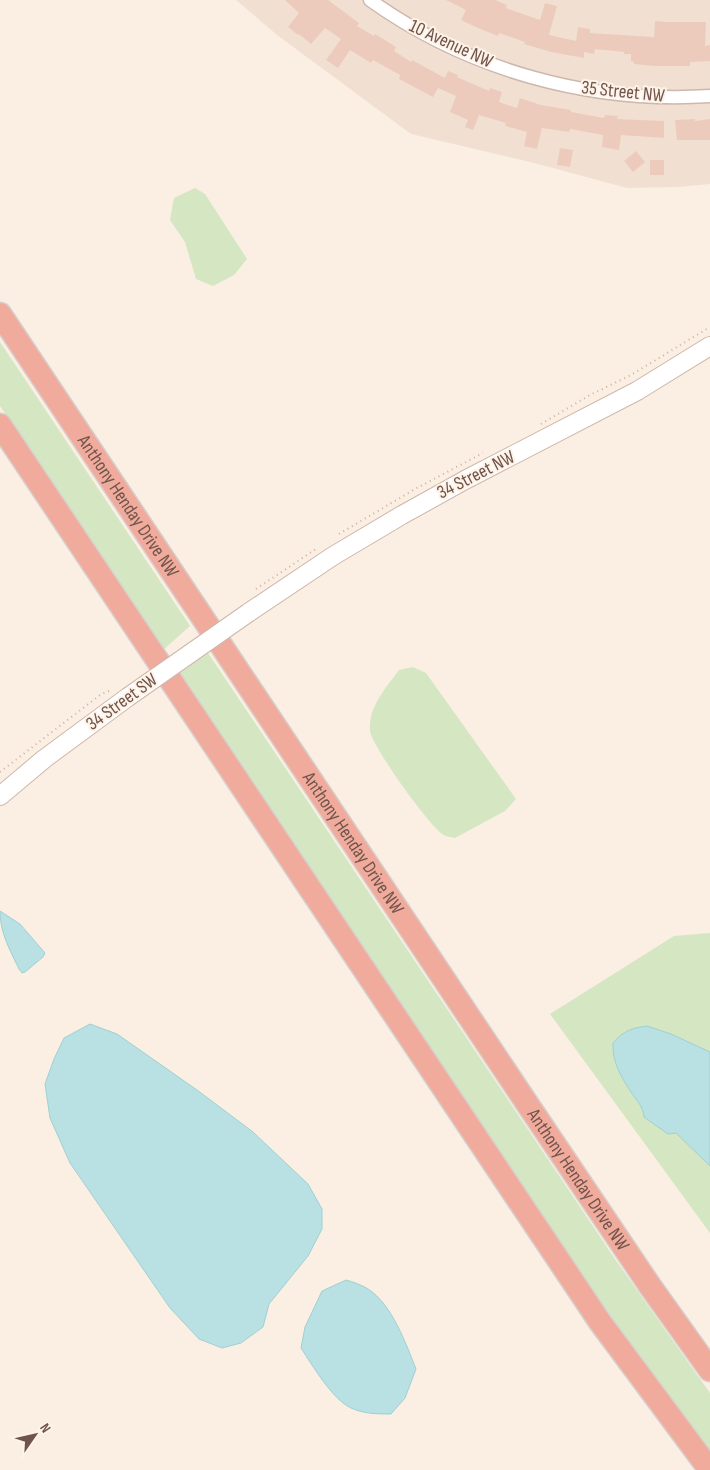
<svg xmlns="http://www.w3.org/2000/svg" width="710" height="1470" font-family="'Sofia Sans Condensed',sans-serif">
	<rect width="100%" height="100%" fill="#faefe2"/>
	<!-- residential -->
	<path fill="#f1e0d1" d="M236,0h474v184l-31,3 -52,1 -93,-25 -123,-29 -134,-99z"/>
	<!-- green -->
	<path fill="#d4e6c2" d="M195,188l10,6 42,65 -13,16 -21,11 -17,-7 -11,-37 -15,-22 4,-22z
		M0,342l190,284 -27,24 -163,-244z
		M208,653l407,606 95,134v62l-149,-207 -381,-575z
		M413,667l13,6 90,126 -11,12 -50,27c-3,-1 -8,-1 -11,-3 -14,-7 -72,-89 -74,-104 -2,-24 16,-43 29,-61z
		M710,933v300l-160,-219 124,-78z"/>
	<!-- water -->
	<path fill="#b9e0e2" stroke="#a0d0d3" d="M0,911l20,13 25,29 -2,4 -18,15 -3,1 -3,-4c-9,-19 -19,-36 -19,-58z
		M90,1024l27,10 80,56 56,42 55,52 14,25v20l-14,27 -39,48 -6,23 -22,16 -19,5 -23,-9 -29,-31 -100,-145 -20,-45 -5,-34 9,-25 10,-21z
		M647,1026l24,8 39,18v114l-34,-33 -8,1 -24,-17c-1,-11 -7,-16 -13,-25 -10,-15 -19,-30 -18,-49 10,-12 19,-15 34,-17z
		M346,1280c7,2 16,5 22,9 24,15 38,55 48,80l-11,29 -14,16c-13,0 -27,0 -40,-6 -18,-8 -39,-43 -50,-60l4,-21 17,-36z"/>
	<!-- building -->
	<path fill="#edcbbc" d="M285,0h43l31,23 -2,3 17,10 1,-2 21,13 -2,4 17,11 1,-2 33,18 3,-7 10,4 -1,2 32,14 1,-3 12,4 -3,10 18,6 3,-10 21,7 30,5v2l33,6 1,-3 13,1 -1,3 47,2v17l-43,-3 -2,15 -17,-3 1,-12 -33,-6 -1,3 -27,-4 -5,21 -13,-3 3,-14 -22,-6 1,-3 -27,-8 -6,15 -8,-3 3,-7 -18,-8 6,-16 -18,-8 -5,9 -34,-18 1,-4 -27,-15 -2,3 -21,-13 -12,18 -12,-8 15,-21 -16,-11 -14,16 -12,-10 -1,1 -10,-8 11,-14z
		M446,0h49l12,5 -1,3 34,12 5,-17 12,3 -8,29 27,6 2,-14 12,2v4l64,4 1,-16 12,1h39l-1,24 5,-1v16l-20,1v4h-36l-20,-2v-2l-3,-1v-7h-7v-2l-29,-3 -1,5 -10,-2v6l-33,-6 -27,-8 1,-2 -26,-9 -1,3 -20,-8 -17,-8 5,-10z
		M695,119v2l15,-2v21h-33l-2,-20z
		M560,148l13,2 -3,17 -13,-2z
		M636,151l9,11 -12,10 -9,-11z
		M650,160h14v15h-14z"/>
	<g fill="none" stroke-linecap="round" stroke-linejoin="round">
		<!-- minor casing -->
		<g stroke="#cdb8ad" stroke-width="15">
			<path id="minor" d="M370,0c98,70 220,104 340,96"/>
		</g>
		<!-- secondary casing -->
		<g stroke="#cfb7aa" stroke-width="20">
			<path id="secondary" d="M248,613l85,-57 69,-41 63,-35 172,-89 73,-45
				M0,796l44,-37 84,-62"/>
		</g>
		<!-- motorway casing -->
		<g stroke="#d7cfcd" stroke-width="25">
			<g id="motorway">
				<path id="s1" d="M0,314l526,788 124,184 60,84"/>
				<path d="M0,425l600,897 110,148"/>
			</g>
		</g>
		<!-- path -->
		<path stroke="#d2aea0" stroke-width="2" stroke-dasharray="1 4" stroke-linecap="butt" d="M541,424l49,-29 41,-20 79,-48
			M339,534l76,-45 68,-36
			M256,589l60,-40
			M0,772l100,-77 11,-5"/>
		<!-- minor -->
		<use href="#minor" stroke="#fff" stroke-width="12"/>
		<!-- secondary -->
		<use href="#secondary" stroke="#fff" stroke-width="18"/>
		<!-- motorway -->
		<use href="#motorway" stroke="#f0ab9d" stroke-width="22"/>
		<!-- secondary-bridge casing -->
		<g stroke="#cfb7aa" stroke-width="20" stroke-linecap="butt">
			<path id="secondary-bridge" d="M128,697l120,-84"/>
		</g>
		<!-- secondary-bridge -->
		<use href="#secondary-bridge" stroke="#fff" stroke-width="18"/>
	</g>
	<g text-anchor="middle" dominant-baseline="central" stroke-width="4" stroke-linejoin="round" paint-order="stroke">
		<!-- street labels -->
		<g font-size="19" fill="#70544b" stroke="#fef3e8">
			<text transform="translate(451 44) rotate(25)">10 Avenue NW</text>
			<text transform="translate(623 92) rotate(6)">35 Street NW</text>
			<text transform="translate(476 475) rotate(-27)">34 Street NW</text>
			<text stroke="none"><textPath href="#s1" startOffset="231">Anthony Henday Drive NW</textPath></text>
			<text transform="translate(122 702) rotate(-36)">34 Street SW</text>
			<text stroke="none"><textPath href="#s1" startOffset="636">Anthony Henday Drive NW</textPath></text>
			<text stroke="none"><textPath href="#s1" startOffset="1041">Anthony Henday Drive NW</textPath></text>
		</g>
	</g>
	<!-- north arrow -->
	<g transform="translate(35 1435) rotate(56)" stroke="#fef3e8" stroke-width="4" paint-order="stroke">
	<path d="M0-4L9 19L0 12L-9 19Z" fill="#70544b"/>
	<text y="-8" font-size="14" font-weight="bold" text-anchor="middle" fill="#70544b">N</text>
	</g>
</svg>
